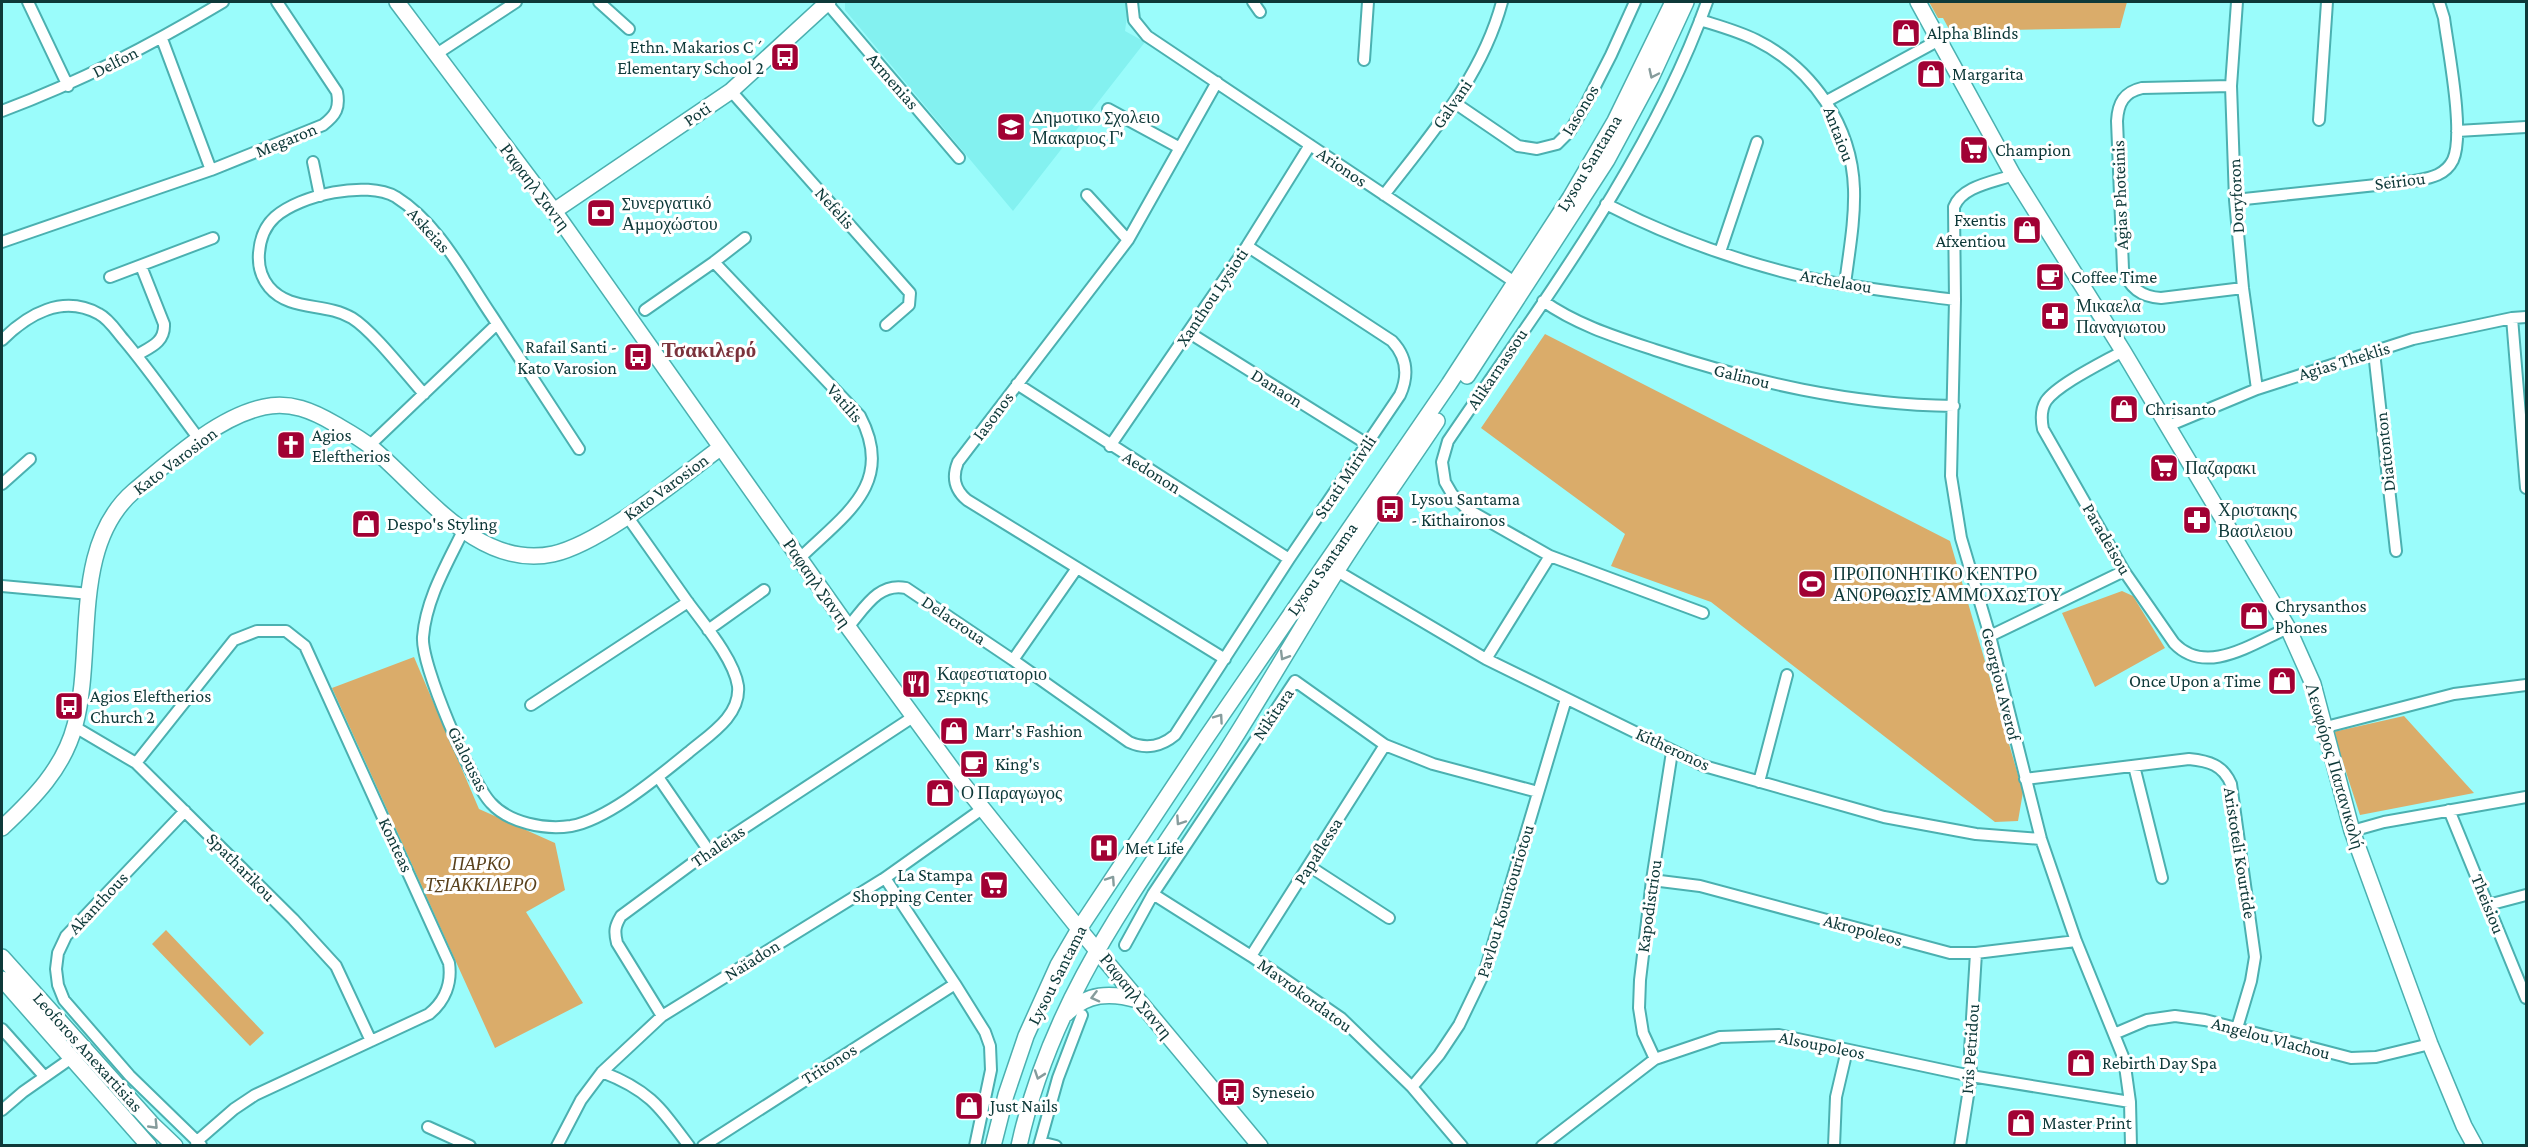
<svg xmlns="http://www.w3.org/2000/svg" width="2528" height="1147" font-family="'Crimson Pro',serif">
	<rect width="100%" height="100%" fill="#9afcfb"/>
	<!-- built -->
	<path fill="#83f1f0" d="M845,2h284l-4,29 20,11 -132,169 -168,-201z"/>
	<!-- green -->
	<path fill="#daac6a" d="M1929,2h198l-7,26 -170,3 -7,-13h-5z
		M1545,334l405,207 73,251 -5,29 -23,1 -284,-220 -100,-36 14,-32 -144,-106z
		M2122,591l11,5 32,52 -70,39 -33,-74z
		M414,657l65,152 76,34 10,47 -39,22 57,91 -88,45 -163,-360z
		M2404,716l70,77 -114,22 -27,-83z
		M166,930l98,103 -14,13 -98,-102z"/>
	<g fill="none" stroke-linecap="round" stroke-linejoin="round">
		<!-- street casing -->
		<g stroke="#4bb0b0" stroke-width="14">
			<path id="street" d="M28,2l40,84
				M599,2l30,27
				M1132,2l2,18 13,16 372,249
				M1253,2l7,10
				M2237,2l-6,84 4,114 8,88 14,101
				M827,3l132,155
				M1700,20c19,6 38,11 56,20 56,28 96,85 98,149 1,32 -5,63 -9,95
				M162,39l49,131
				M435,55l81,-53
				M1364,60l4,-58
				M1217,82l-89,158 -170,222c-6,15 -4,27 9,38l258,159
				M2231,86l-89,2c-18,4 -24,15 -25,33l6,148c6,19 19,28 38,29l82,-10
				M731,91l179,202 -1,12 -23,20
				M1827,101l112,-61
				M1455,103l63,43 19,3 20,-5 13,-13 16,-27 25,-49 24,-53
				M1108,109l72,39
				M2,111c80,-30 147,-65 221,-109
				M2319,120l8,-118
				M2457,131l69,-4
				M313,162l7,34
				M2013,175c-19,7 -51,11 -59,32l1,93 -4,176 10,62 29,98 51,203 35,102 48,118 6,43 1,44
				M1087,195l41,45
				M1384,195c47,-61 98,-118 118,-193
				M2235,200l179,-19c15,-3 31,-5 39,-21 12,-26 -5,-111 -9,-142l-5,-16
				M1606,204c62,32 131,57 199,73 49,11 100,16 150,23
				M2,242l209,-72 112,-45c13,-10 17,-17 14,-33l-60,-90
				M1720,252l37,-110
				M714,262l146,154c36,68 -16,99 -60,142
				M110,277l103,-39
				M1543,301c34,24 73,36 112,49 97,32 196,55 299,56
				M645,310l69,-48 31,-24
				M2512,318l14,170
				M1188,332l179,112
				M2,340c26,-26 61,-46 97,-26 10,5 18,18 25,26 27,32 50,66 75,99
				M2123,351c-19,11 -65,33 -77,50 -5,8 -5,18 -3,28l81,142 50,72c32,34 79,0 114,-15
				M2374,352l22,199
				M137,355c14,-8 28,-13 27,-31l-23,-58
				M1017,384l272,175
				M424,394c-18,-20 -51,-63 -72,-76 -27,-16 -62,-6 -83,-31 -8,-10 -11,-22 -10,-34 1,-14 5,-26 16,-36 25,-22 91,-37 121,-20 43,27 68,78 96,119 29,45 58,89 87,133
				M2168,426l89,-37 156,-50 99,-21 14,-1
				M370,445l127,-121
				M1110,446l137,-200 63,-101
				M2,484l28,-25
				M463,531c-16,33 -37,68 -40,106 -2,28 48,145 68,166 18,20 54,27 80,23 38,-7 88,-50 118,-74 20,-17 52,-36 49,-66 -4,-27 -35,-63 -51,-85 -20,-28 -40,-57 -60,-85
				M1332,568l154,91 218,107 180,51 92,17 65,5
				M2,586l88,8
				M1703,613l-153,-57 -83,-47 -15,-15 -7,-12 -3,-20 6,-21c93,-137 203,-282 259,-439
				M848,627c16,-18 30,-45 58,-39l107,72 116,82c17,8 33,4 46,-7l114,-176 111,-164c9,-20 7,-38 -8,-54l-145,-95
				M708,630l56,-40
				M1990,636l134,-65
				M1486,659l64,-103
				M1013,660l64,-92
				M531,705l157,-103
				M75,727l61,36 157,156 43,47 35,75
				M2326,727l128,-33 72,-9
				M136,763l98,-123 23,-9h29l19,15 144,317c3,20 -4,38 -20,51l-174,81 -21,14 -38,33
				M2134,766l28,112
				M658,777l51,74
				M2025,779l164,-20c20,2 34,6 42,25l24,173 -4,24 -14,47
				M1759,782l28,-107
				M2449,810l77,188
				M185,811l-119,125 -8,17 -2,16 2,16 6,15 66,76 71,69
				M2352,831l32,-9 142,-25
				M1309,866l80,52
				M885,878l70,106 30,48 5,14 1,24 -16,76
				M1652,880l48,6 250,67h26l100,-12
				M1153,894l98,62 90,62 71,69 50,59
				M2488,905l38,-10
				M1125,945l28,-51 142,-213 90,64 48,19 105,28
				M1251,956l134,-211
				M662,1016l-45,-73c-3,-12 -2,-17 4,-27l88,-65 204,-134
				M2,1029l42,47
				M2114,1034l33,-14 28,-4 30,4 146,38 25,-1 54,-13
				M1655,1059l-12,-26 -4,-25 1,-28 12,-100 20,-128
				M602,1072c47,18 58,35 87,74
				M1412,1087l27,-32 20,-30 26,-54 81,-272
				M2,1110l21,-18 50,-35
				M428,1127l42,19
				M1040,1142l16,4
				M557,1146l24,-46 21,-28 60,-56 223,-138 97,-69
				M703,1146l252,-162
				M1039,1146l19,-68 24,-63
				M1542,1146l113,-87 65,-22 59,-2 192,41 159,26
				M1834,1146l2,-49 11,-47
				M1960,1146l11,-70 -1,-25 6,-98"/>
		</g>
		<!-- secondary casing -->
		<g stroke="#4bb0b0" stroke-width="18">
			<path id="secondary" d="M397,2l157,209 294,416 115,157 116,145 181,217
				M1918,2l95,173 110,176 165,277 25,56 39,147 78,213 34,82 11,20
				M554,211l177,-120 97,-89
				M1467,376l140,-216 44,-82 35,-76
				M2,828c31,-29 62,-60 73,-103 20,-74 -5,-179 59,-234 36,-30 83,-74 130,-84 26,-6 49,4 71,17 12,7 25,14 36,23 51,42 106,123 182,107 49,-11 125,-75 167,-106
				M2,957l151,168 22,21
				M2,979l147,167
				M1066,1014c21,-21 44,-22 72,-14
				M993,1146l13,-51 20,-59 32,-71 21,-36 127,-191 243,-354 121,-186 45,-77 58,-119
				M1019,1146c34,-156 124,-265 208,-396 37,-58 72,-119 109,-178 32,-51 67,-100 101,-151"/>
		</g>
		<!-- street -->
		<use href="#street" stroke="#fff" stroke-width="10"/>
		<!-- secondary -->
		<use href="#secondary" stroke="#fff" stroke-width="15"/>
	</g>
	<!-- one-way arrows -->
	<defs><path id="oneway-chevron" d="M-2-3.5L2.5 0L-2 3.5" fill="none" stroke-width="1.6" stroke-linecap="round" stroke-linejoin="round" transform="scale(1.5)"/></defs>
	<g stroke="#869c9c">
		<use href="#oneway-chevron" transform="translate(1653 74) rotate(115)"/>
		<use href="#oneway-chevron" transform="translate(1284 656) rotate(121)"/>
		<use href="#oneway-chevron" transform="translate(1219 718) rotate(-55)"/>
		<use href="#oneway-chevron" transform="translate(1180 821) rotate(124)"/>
		<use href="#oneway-chevron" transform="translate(1111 880) rotate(-56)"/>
		<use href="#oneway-chevron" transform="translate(1095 997) rotate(166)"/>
		<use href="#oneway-chevron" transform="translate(1039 1075) rotate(109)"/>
		<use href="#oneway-chevron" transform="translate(154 1125) rotate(46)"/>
	</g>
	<!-- icons -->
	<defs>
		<g id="shop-square" transform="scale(1.5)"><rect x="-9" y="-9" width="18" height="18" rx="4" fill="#a10134" stroke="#fff"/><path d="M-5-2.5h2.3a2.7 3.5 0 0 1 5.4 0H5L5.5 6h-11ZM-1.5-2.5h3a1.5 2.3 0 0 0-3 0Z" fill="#fff"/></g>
		<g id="bus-square" transform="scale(1.5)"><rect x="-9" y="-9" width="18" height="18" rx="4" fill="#a10134" stroke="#fff"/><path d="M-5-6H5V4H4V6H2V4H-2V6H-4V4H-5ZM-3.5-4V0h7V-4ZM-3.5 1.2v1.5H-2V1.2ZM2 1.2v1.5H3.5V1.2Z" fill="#fff"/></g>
		<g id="school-square" transform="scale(1.5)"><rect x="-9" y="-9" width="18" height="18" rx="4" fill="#a10134" stroke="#fff"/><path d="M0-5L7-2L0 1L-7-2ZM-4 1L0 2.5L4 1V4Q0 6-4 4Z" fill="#fff"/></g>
		<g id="supermarket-square" transform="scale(1.5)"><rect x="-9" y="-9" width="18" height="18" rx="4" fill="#a10134" stroke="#fff"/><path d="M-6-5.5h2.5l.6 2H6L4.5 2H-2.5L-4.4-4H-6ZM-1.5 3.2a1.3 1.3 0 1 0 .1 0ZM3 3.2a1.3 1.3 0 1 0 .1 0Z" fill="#fff"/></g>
		<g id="bank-square" transform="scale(1.5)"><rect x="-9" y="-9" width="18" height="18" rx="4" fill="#a10134" stroke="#fff"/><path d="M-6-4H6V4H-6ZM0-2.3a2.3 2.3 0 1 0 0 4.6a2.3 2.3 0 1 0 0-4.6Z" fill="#fff"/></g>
		<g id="cafe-square" transform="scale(1.5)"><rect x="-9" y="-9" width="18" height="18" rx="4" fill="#a10134" stroke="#fff"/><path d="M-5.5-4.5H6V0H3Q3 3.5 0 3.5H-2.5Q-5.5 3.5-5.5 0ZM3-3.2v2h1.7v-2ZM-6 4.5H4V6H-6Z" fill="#fff"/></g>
		<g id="pharmacy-square" transform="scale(1.5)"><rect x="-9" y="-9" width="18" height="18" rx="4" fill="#a10134" stroke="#fff"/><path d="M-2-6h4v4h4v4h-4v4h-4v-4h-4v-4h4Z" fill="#fff"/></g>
		<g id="church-square" transform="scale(1.5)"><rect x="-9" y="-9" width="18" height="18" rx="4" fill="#a10134" stroke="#fff"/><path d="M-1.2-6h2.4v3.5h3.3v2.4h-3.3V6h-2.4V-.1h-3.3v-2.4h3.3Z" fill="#fff"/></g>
		<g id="stadium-square" transform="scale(1.5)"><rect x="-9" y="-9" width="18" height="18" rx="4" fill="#a10134" stroke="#fff"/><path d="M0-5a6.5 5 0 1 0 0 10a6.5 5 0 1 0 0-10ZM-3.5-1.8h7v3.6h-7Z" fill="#fff"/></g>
		<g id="restaurant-square" transform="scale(1.5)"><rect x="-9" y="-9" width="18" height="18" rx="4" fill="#a10134" stroke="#fff"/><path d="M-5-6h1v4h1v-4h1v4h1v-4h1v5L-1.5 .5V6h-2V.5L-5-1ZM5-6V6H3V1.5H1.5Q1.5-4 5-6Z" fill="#fff"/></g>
		<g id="hospital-square" transform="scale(1.5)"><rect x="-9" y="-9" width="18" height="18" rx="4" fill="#a10134" stroke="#fff"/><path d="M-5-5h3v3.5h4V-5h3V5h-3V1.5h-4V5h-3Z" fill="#fff"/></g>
	</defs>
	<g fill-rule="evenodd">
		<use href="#shop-square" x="1906" y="33"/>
		<use href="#bus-square" x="785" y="57"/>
		<use href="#shop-square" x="1931" y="74"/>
		<use href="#school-square" x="1011" y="127"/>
		<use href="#supermarket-square" x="1974" y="150"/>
		<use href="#bank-square" x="601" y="213"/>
		<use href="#shop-square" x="2027" y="230"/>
		<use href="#cafe-square" x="2050" y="277"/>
		<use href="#pharmacy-square" x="2055" y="316"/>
		<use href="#bus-square" x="638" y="357"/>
		<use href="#shop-square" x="2124" y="409"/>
		<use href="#church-square" x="291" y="445"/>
		<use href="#supermarket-square" x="2164" y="468"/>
		<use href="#bus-square" x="1390" y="509"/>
		<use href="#pharmacy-square" x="2197" y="520"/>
		<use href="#shop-square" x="366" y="524"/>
		<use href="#stadium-square" x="1812" y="584"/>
		<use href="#shop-square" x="2254" y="616"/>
		<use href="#shop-square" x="2282" y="681"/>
		<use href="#restaurant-square" x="916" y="684"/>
		<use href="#bus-square" x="69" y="706"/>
		<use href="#shop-square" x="954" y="731"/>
		<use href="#cafe-square" x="974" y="764"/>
		<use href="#shop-square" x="940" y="793"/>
		<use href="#hospital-square" x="1104" y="848"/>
		<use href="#supermarket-square" x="994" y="885"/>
		<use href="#shop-square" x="2081" y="1063"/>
		<use href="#bus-square" x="1231" y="1092"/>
		<use href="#shop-square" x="969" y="1106"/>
		<use href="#shop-square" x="2021" y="1123"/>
	</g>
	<g text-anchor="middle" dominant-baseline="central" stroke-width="6" stroke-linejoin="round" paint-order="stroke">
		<!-- poi labels -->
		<g font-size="18" fill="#0e3939" stroke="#fff" text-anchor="start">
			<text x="1927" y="33">Alpha Blinds</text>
			<text x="764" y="47" text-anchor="end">Ethn. Makarios C´<tspan x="764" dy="21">Elementary School 2</tspan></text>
			<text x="1952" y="74">Margarita</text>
			<text x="1032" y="117">Δημοτικο Σχολειο<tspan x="1032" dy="21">Μακαριος Γ'</tspan></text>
			<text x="1995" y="150">Champion</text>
			<text x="622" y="203">Συνεργατικό<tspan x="622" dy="21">Αμμοχώστου</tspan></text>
			<text x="2006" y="220" text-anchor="end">Fxentis<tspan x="2006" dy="21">Afxentiou</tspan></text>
			<text x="2071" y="277">Coffee Time</text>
			<text x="2076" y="306">Μικαελα<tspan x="2076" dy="21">Παναγιωτου</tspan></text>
			<text x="617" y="347" text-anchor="end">Rafail Santi -<tspan x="617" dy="21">Kato Varosion</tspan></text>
			<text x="2145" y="409">Chrisanto</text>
			<text x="312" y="435">Agios<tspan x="312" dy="21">Eleftherios</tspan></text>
			<text x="2185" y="468">Παζαρακι</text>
			<text x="1411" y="499">Lysou Santama<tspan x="1411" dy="21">- Kithaironos</tspan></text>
			<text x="2218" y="510">Χριστακης<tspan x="2218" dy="21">Βασιλειου</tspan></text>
			<text x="387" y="524">Despo's Styling</text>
			<text x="1833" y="574">ΠΡΟΠΟΝΗΤΙΚΟ ΚΕΝΤΡΟ<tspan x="1833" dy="21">ΑΝΟΡΘΩΣΙΣ ΑΜΜΟΧΩΣΤΟΥ</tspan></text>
			<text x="2275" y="606">Chrysanthos<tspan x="2275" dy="21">Phones</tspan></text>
			<text x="937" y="674">Καφεστιατοριο<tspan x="937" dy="21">Σερκης</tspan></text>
			<text x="2261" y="681" text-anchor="end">Once Upon a Time</text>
			<text x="90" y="696">Agios Eleftherios<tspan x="90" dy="21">Church 2</tspan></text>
			<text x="975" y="731">Marr's Fashion</text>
			<text x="995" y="764">King's</text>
			<text x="961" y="793">Ο Παραγωγος</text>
			<text x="1125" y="848">Met Life</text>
			<text x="973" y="875" text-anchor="end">La Stampa<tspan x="973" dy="21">Shopping Center</tspan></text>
			<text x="2102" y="1063">Rebirth Day Spa</text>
			<text x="1252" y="1092">Syneseio</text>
			<text x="990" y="1106">Just Nails</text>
			<text x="2042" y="1123">Master Print</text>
		</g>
		<!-- street labels -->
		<g font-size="18" fill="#0e3939" stroke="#fff">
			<text transform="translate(115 62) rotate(-27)">Delfon</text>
			<text transform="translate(893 81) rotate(49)">Armenias</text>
			<text transform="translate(1452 104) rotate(-55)">Galvani</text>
			<text transform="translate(1580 110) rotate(-59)">Iasonos</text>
			<text transform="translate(697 114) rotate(-34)">Poti</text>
			<text transform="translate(1839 134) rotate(69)">Antaiou</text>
			<text transform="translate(286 140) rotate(-22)">Megaron</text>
			<text transform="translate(1589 163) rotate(-59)">Lysou Santama</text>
			<text transform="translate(1342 167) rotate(34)">Arionos</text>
			<text transform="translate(2400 181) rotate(-7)">Seiriou</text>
			<text transform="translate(535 187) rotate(53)">Ραφαηλ Σαντη</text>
			<text transform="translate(2120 195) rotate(-92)">Agias Photeinis</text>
			<text transform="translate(2236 196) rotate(-93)">Doryforon</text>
			<text transform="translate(835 208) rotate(48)">Nefelis</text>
			<text transform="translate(429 230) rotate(48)">Askeias</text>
			<text transform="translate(1836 281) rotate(10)">Archelaou</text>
			<text transform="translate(1212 297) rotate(-56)">Xanthou Lysioti</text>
			<text transform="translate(2344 361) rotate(-17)">Agias Theklis</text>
			<text transform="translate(1497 369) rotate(-56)">Alikarnassou</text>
			<text transform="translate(1742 376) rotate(14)">Galinou</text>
			<text transform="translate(1277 388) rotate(32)">Danaon</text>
			<text transform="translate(845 403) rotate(49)">Vatilis</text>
			<text transform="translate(993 416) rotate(-53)">Iasonos</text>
			<text transform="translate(2385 452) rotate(-96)">Diattonton</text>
			<text transform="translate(175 461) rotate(-37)">Kato Varosion</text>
			<text transform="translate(1152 472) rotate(32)">Aedonon</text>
			<text transform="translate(1345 477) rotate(-56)">Strati Mirivili</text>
			<text transform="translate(666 487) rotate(-36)">Kato Varosion</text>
			<text transform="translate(2107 539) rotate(60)">Paradeisou</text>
			<text transform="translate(1322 569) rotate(-55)">Lysou Santama</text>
			<text transform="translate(817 583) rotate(55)">Ραφαηλ Σαντη</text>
			<text transform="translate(954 620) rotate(34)">Delacroua</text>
			<text transform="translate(2001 684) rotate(76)">Georgiou Averof</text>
			<text transform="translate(1273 714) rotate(-56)">Nikitara</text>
			<text transform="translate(1673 749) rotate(25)">Kitheronos</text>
			<text transform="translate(468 759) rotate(64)">Gialousas</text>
			<text transform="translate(2335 766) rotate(74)">Λεωφόρος Παπανικολή</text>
			<text transform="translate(396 845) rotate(65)">Konteas</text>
			<text transform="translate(718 846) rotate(-34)">Thaleias</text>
			<text transform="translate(1318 851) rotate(-58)">Papaflessa</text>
			<text transform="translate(2240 853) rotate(81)">Aristoteli Kourtide</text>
			<text transform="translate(241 867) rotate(45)">Spatharikou</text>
			<text transform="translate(1505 901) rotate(-73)">Pavlou Kountouriotou</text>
			<text transform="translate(98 903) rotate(-47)">Akanthous</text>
			<text transform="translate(2488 904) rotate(68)">Theisiou</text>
			<text transform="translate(1649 906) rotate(-82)">Kapodistriou</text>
			<text transform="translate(1863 930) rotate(15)">Akropoleos</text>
			<text transform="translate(752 960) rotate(-32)">Naïadon</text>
			<text transform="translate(1057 975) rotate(-63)">Lysou Santama</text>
			<text transform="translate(1305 995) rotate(36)">Mavrokordatou</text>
			<text transform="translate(1136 996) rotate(51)">Ραφαηλ Σαντη</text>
			<text transform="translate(2271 1038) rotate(15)">Angelou Vlachou</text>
			<text transform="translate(1822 1045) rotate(11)">Alsoupoleos</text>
			<text transform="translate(1970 1049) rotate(-86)">Ivis Petridou</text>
			<text transform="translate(88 1052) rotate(48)">Leoforos Anexartisias</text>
			<text transform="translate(829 1064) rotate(-32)">Tritonos</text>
		</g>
		<!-- park labels -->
		<g font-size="18" font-style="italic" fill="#59411c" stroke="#fff">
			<text x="481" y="864">ΠΑΡΚΟ<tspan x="481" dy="21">ΤΣΙΑΚΚΙΛΕΡΟ</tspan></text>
		</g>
		<!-- quarter labels -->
		<g font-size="21" font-weight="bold" fill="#7b333c" stroke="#fff">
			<text x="709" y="350">Τσακιλερό</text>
		</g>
	</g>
	<!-- border -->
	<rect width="2528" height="1147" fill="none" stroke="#0e3939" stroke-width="6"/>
</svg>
